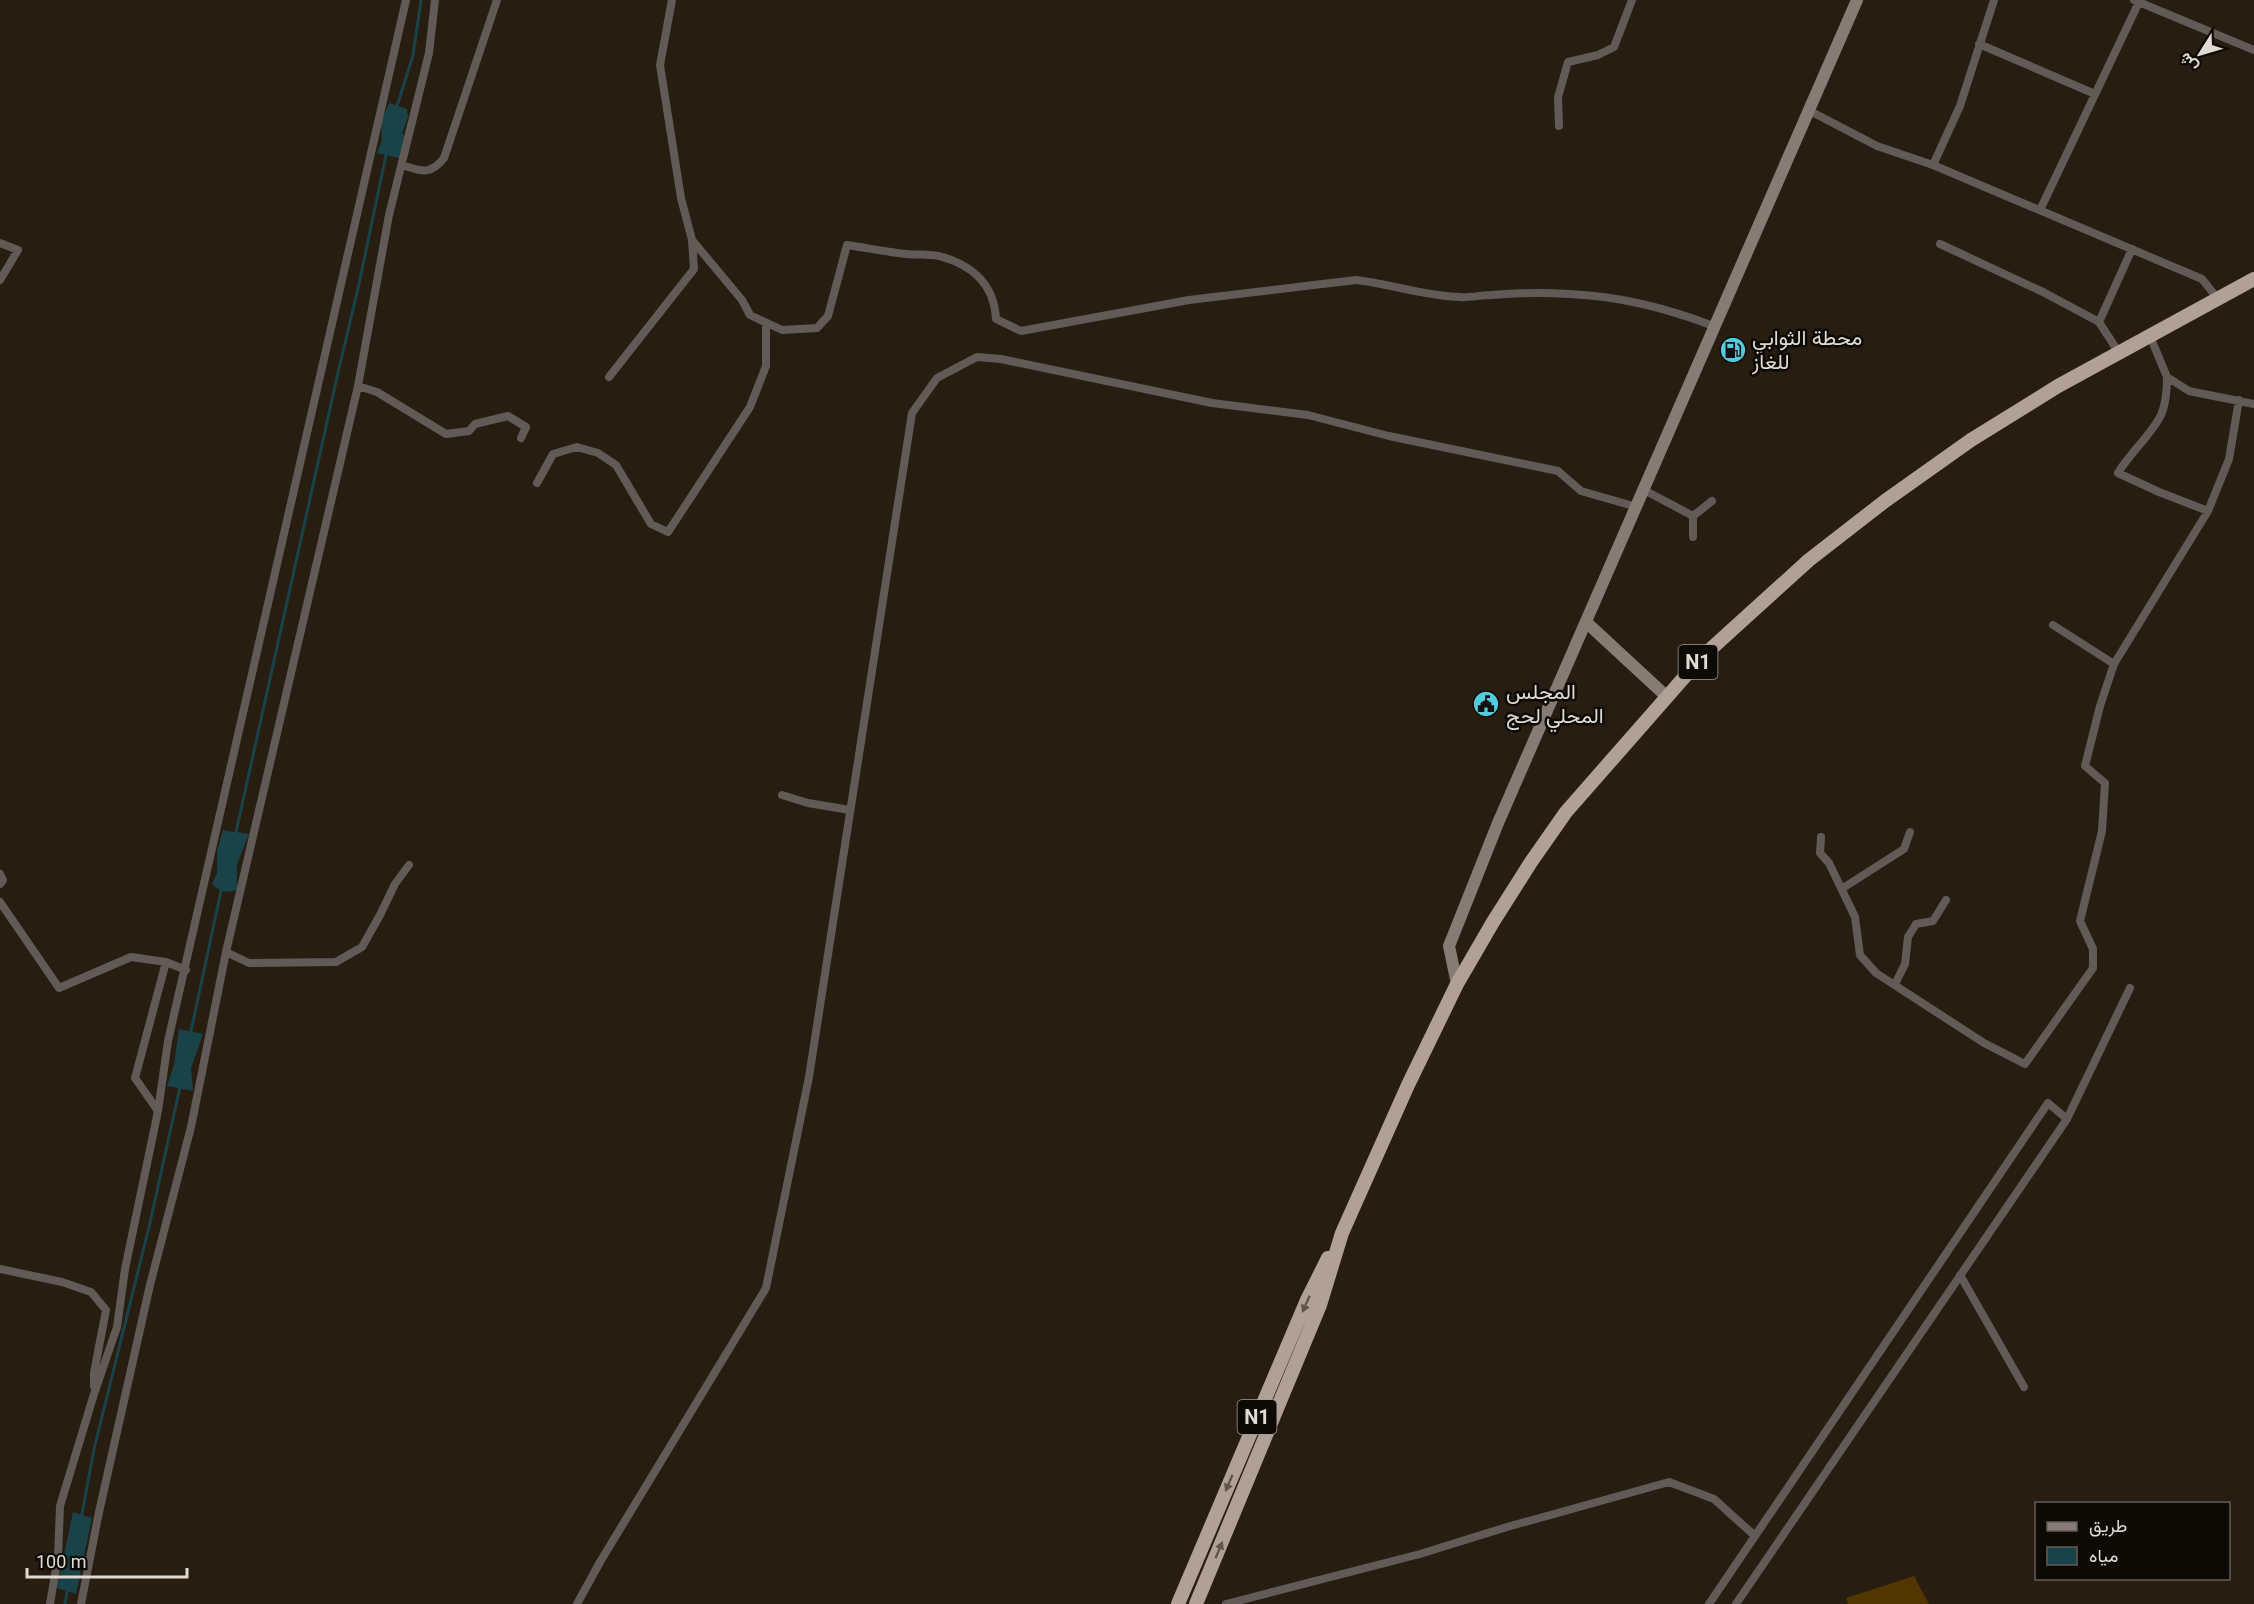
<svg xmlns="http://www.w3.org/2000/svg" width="2254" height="1604" font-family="Roboto,Vazirmatn,sans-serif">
	<rect width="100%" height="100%" fill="#271e11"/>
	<!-- green -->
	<path fill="#513600" d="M1914,1576l15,28h-81l-2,-6z"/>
	<!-- water -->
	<path fill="#194349" d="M389,103l18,6 1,8 -6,16 4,4 -7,21 -22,-5 5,-13 -1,-18z
		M223,830l26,4 -12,30v26c-11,3 -17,2 -25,-6l5,-11v-22z
		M179,1029l24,5 -12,34 2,23 -26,-5 7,-21z
		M73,1512l19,6 -16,76 -19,-6z"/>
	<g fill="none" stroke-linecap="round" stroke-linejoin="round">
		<!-- stream -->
		<path stroke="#194349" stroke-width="3" d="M397,106l16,-51 8,-55
			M236,832l101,-455 22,-93 27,-129
			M191,1031l30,-140
			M82,1514l12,-65 55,-222 31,-140
			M65,1604l2,-12"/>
		<!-- minor -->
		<path stroke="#625a56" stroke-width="8" d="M672,0l-12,65 21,133 11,42 50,60 8,15 32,15 35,-2 11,-12 19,-71c20,3 40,7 59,9 11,1 23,0 33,2 33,9 55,27 57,63l25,12 168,-31 167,-20c35,4 68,16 104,17 10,1 21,-2 32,-2 25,-2 52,-3 77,-1 49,2 101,15 147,33
			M2134,0l120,50
			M1979,44l116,50
			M1810,111l67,35 56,19 269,114 16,20
			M1559,126l-1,-29 10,-35 30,-7 16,-8 18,-47
			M402,165c19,6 28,11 42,-7l53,-158
			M1933,165l27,-59 34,-106
			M2040,210l99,-208
			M0,243l18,7 -18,30
			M1940,244l103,48 56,30 20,31
			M2099,322l33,-73
			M2150,336l17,41 22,14 65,13
			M609,377l85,-108 -2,-29
			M2167,377c0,12 -1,27 -6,38 -10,20 -31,38 -43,58l41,19 49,19
			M358,386l19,6 69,42 23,-3 6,-7 33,-8 18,11 -5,11
			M537,483l16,-29 24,-7 21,6 18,12 35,59 17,8 82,-125 16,-41v-43
			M1644,490l49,26v21
			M1693,516l19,-15
			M2053,625l61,39 94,-153 21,-52 10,-59
			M782,795l26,8 42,7
			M1821,837l-1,16 9,10 26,54 5,38 16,18 108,70 41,21 68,-96v-19l-13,-28 22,-90 3,-48 -20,-17 15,-60 14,-42
			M0,874l3,6 -3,4
			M1843,888l61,-39 6,-17
			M0,902l59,86 72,-31 35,5 20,8
			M226,952l23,11 87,-1 26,-15 18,-32 15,-31 14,-19
			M1895,984l10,-20 3,-27 8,-13 17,-3 13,-21
			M158,1111l-23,-33 31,-116
			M0,1269l62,13 29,10 15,18 -12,63v13
			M1960,1275l64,112
			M50,1604l8,-47 2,-51 34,-112 23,-67 8,-58 33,-158 10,-70 238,-1041
			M81,1604l18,-92 51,-227 41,-158 35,-175 132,-566 31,-171 40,-162 6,-53
			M577,1604l23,-42 166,-274 43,-211 103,-664 25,-35 40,-21 24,2 211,44 96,12 81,21 169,35 23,20 56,16
			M1226,1604l194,-50 87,-27 162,-45 45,17 41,37
			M1709,1604l339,-501 19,16
			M1736,1604l331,-485 63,-131"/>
		<!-- secondary -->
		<path stroke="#877b75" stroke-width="12" d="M1586,622l80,74
			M1457,984l-8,-38 49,-123 359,-823"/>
		<!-- trunk -->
		<path stroke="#b1a096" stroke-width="14" d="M1178,1604l129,-304 21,-42
			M1196,1604l124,-299 22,-72 66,-148 49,-101 36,-62 38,-60 35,-50 136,-155 107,-97 76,-59 86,-61 87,-54 196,-107"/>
	</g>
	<!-- one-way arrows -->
	<defs><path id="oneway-solid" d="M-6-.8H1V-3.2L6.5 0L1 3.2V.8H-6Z" transform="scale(1.5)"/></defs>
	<g fill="#5f544e">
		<use href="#oneway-solid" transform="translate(1306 1304) rotate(114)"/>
		<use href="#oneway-solid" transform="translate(1229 1483) rotate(113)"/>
		<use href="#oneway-solid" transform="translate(1219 1550) rotate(-67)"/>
	</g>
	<!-- icons -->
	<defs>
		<g id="fuel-disc" transform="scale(1.35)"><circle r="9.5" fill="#54cadd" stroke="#0d0905"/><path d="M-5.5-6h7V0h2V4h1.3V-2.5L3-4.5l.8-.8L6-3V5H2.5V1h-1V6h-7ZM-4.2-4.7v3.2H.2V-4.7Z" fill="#111"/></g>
		<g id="civic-disc" transform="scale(1.35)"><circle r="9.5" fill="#54cadd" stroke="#0d0905"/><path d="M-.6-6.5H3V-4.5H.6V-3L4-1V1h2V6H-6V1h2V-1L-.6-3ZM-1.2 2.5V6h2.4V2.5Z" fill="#111"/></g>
	</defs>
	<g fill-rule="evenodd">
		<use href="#fuel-disc" x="1733" y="350"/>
		<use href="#civic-disc" x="1486" y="704"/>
	</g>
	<g text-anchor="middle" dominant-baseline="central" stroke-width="5" stroke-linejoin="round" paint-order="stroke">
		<!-- shield labels -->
		<g fill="#0d0905" stroke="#a19c94" stroke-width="1.5">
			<rect x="1678.5" y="645" width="39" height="34" rx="4.5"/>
			<rect x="1237.5" y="1400" width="39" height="34" rx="4.5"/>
		</g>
		<g font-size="20" font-weight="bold" fill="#e0dbd2">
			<text x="1698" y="662">N1</text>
			<text x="1257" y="1417">N1</text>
		</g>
		<!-- poi labels -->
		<g font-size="21" fill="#e0dbd2" stroke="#0d0905" text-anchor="start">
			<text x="1752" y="338">محطة الثوابي<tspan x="1752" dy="24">للغاز</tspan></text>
			<text x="1506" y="692">المجلس<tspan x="1506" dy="24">المحلي لحج</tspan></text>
		</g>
	</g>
	<!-- legend -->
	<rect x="2035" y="1502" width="195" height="78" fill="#0d0905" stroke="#615d57" stroke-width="1.5"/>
	<rect x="2047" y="1522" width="30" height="9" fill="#877b75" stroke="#615d57" stroke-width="1.5"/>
	<text x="2089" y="1532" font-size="18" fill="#e0dbd2">طريق</text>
	<rect x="2047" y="1547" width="30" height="18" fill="#194349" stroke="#615d57" stroke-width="1.5"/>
	<text x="2089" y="1562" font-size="18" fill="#e0dbd2">مياه</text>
	<!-- north arrow -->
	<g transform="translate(2200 54) rotate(233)" stroke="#0d0905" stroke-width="4.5" paint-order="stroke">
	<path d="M0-4.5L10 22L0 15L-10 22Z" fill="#e0dbd2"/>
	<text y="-9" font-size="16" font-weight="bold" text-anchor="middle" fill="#e0dbd2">ش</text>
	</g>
	<!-- scale -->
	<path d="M27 1568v9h160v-9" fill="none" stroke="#e0dbd2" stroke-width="3"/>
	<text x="36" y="1568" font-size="18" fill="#e0dbd2" stroke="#0d0905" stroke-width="4.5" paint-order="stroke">100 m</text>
</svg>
